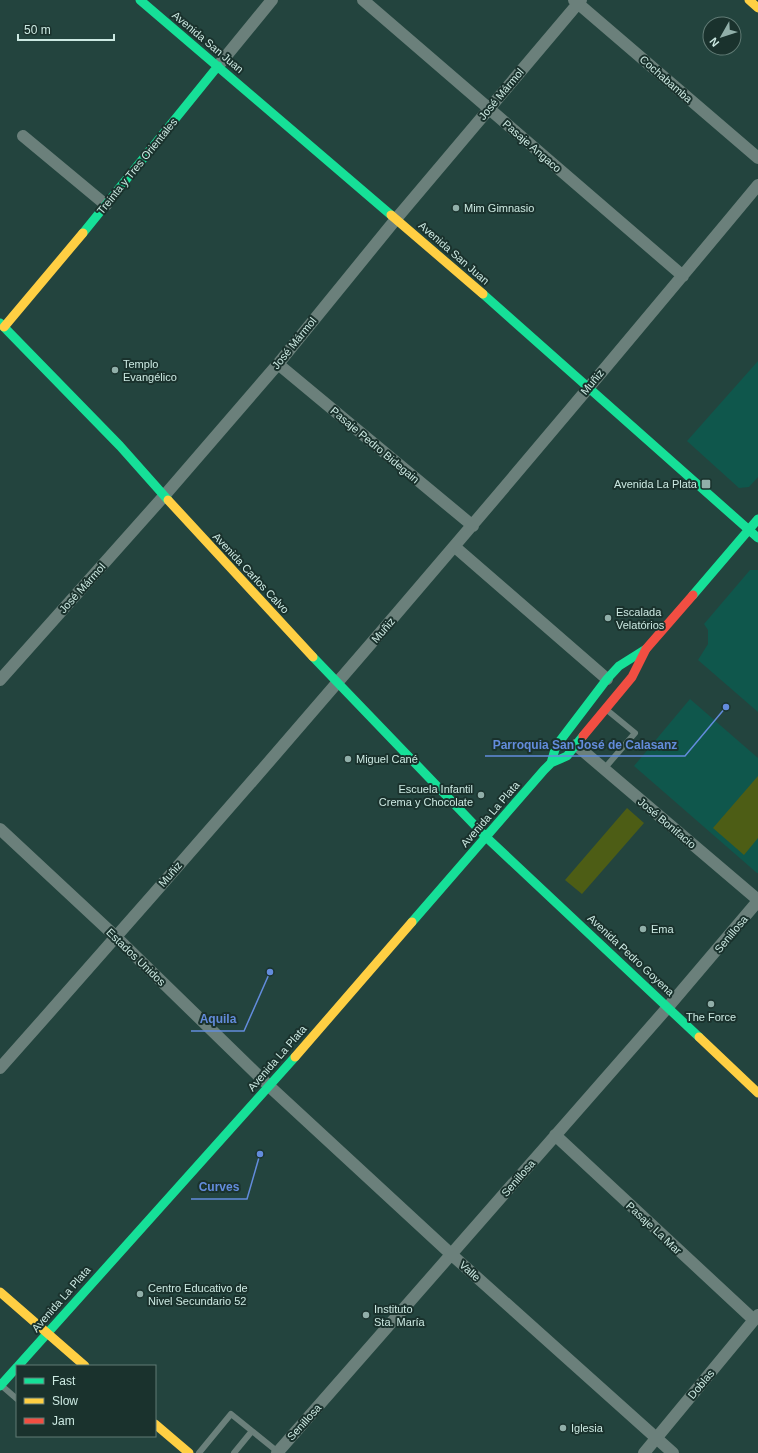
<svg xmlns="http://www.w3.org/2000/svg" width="758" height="1453" font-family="Arial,sans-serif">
	<rect width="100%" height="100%" fill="#23443e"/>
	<!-- built -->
	<path fill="#0f574c" d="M758,361v116l-9,10 -10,1 -52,-47z
		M750,570h8v142l-60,-52 10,-16v-14l-4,-6z
		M690,699l68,59v115h-1l-123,-107z"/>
	<!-- grass -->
	<path fill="#4d5d15" d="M758,776v62l-14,17 -31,-27z
		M627,808l17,15 -62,71 -17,-14z"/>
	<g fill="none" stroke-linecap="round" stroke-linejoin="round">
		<!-- lane -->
		<path stroke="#6b807b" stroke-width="6" d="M604,769l31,-36 -28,-23
			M2,1386l15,13
			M199,1453l32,-39 21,17
			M234,1453l18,-22 26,21"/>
		<!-- street -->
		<path stroke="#6b807b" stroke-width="12" d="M363,0l320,276
			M574,0l184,158
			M218,66l54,-66
			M23,136l83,69
			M278,364l195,162
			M455,547l152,132
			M0,680l164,-184 114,-132 118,-145 185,-219
			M576,745l182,155
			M0,829l116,108 153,149 183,169 221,198
			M0,1068c258,-290 510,-584 758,-883
			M555,1135l199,185
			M277,1453l391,-446 90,-106
			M644,1453l114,-138"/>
		<!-- fast -->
		<path stroke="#16e098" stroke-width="9" d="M140,0l251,215
			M83,233l135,-167
			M483,294l275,244
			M0,323l120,123 48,54
			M693,595l65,-76
			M313,657l173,180 213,200
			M551,763l5,-17 51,-67 12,-13 27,-17
			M412,922l132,-152 7,-7 16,-7 16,-20
			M18,1366l277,-309
			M0,1386l17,-19"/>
		<!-- slow -->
		<path stroke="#ffcf43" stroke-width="9" d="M749,0l9,8
			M391,215l92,79
			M4,327l79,-94
			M168,500l145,157
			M699,1037l59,56
			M295,1057l117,-135
			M0,1292l85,74
			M155,1424l34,29"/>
		<!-- jam -->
		<path stroke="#f24e42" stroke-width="9" d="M583,736l49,-59 14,-28 47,-54"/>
	</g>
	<!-- markers -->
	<g fill="#91afa9" stroke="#1a322d" stroke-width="1.5">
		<circle cx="456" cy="208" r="4"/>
		<circle cx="115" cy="370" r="4"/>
		<rect x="701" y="479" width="10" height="10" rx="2"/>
		<circle cx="608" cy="618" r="4"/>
		<circle cx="348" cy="759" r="4"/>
		<circle cx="481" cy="795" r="4"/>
		<circle cx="643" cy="929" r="4"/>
		<circle cx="711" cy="1004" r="4"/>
		<circle cx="140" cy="1294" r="4"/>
		<circle cx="366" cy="1315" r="4"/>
		<circle cx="563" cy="1428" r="4"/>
	</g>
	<g text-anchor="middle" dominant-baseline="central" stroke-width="4" stroke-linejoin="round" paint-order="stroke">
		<!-- street labels -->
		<g font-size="11" fill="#cce9e2" stroke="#1a322d">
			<text transform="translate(208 42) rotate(40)">Avenida San Juan</text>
			<text transform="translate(666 79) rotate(41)">Cochabamba</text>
			<text transform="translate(501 94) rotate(-50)">José Mármol</text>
			<text transform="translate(532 146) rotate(41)">Pasaje Angaco</text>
			<text transform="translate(137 166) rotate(-51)">Treinta y Tres Orientales</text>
			<text transform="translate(454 253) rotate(41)">Avenida San Juan</text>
			<text transform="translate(294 343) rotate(-51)">José Mármol</text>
			<text transform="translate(592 382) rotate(-50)">Muñiz</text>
			<text transform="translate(375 445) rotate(40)">Pasaje Pedro Bidegain</text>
			<text transform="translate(251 573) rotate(47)">Avenida Carlos Calvo</text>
			<text transform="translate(82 588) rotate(-48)">José Mármol</text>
			<text transform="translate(383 630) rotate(-49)">Muñiz</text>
			<text transform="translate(490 814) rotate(-49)">Avenida La Plata</text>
			<text transform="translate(667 823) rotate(40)">José Bonifacio</text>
			<text transform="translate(170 874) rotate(-49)">Muñiz</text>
			<text transform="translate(731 934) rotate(-50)">Senillosa</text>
			<text transform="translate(631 955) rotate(43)">Avenida Pedro Goyena</text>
			<text transform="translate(136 957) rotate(44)">Estados Unidos</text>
			<text transform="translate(277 1058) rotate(-49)">Avenida La Plata</text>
			<text transform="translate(518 1178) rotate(-49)">Senillosa</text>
			<text transform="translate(654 1228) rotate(43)">Pasaje La Mar</text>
			<text transform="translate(470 1271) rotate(42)">Valle</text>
			<text transform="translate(61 1299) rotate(-49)">Avenida La Plata</text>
			<text transform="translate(701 1384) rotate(-50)">Doblas</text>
			<text transform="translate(304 1422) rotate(-48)">Senillosa</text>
		</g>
		<!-- poi labels -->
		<g font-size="11" fill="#cce9e2" stroke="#1a322d" text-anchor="start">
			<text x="464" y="208">Mim Gimnasio</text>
			<text x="123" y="364">Templo<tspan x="123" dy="13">Evangélico</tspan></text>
			<text x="697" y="484" text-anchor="end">Avenida La Plata</text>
			<text x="616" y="612">Escalada<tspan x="616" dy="13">Velatórios</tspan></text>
			<text x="356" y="759">Miguel Cané</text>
			<text x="473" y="789" text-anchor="end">Escuela Infantil<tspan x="473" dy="13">Crema y Chocolate</tspan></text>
			<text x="651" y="929">Ema</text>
			<text x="711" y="1017" text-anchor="middle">The Force</text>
			<text x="148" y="1288">Centro Educativo de<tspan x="148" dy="13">Nivel Secundario 52</tspan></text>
			<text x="374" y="1309">Instituto<tspan x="374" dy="13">Sta. María</tspan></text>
			<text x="571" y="1428">Iglesia</text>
		</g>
	</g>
	<!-- callouts -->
	<path fill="none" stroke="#638cdc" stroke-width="1.5" d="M726 707L685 756H485M270 972L244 1031H191M260 1154L247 1199H191"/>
	<g fill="#638cdc" stroke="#1a322d" stroke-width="1.5">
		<circle cx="726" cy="707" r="4"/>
		<circle cx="270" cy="972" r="4"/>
		<circle cx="260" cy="1154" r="4"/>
	</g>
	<g font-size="12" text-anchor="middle" font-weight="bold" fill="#638cdc" stroke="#1a322d" stroke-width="4" stroke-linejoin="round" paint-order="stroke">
		<text x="585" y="749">Parroquia San José de Calasanz</text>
		<text x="218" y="1023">Aquila</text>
		<text x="219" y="1191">Curves</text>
	</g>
	<!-- legend -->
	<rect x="16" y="1365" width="140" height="72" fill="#1a322d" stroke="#617b75"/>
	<rect x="24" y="1378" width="20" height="6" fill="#16e098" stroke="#617b75"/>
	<text x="52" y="1385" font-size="12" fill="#cce9e2">Fast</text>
	<rect x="24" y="1398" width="20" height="6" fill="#ffcf43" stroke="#617b75"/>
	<text x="52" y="1405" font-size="12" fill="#cce9e2">Slow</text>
	<rect x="24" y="1418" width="20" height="6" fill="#f24e42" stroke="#617b75"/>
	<text x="52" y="1425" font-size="12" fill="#cce9e2">Jam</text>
	<!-- north arrow -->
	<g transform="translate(722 36) rotate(231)"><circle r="19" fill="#1a322d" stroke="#617b75"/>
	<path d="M0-3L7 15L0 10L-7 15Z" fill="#91afa9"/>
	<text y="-6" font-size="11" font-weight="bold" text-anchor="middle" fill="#cce9e2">N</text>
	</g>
	<!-- scale -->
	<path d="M18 34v6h96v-6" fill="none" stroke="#cce9e2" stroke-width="2"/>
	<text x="24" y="34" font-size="12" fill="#cce9e2" stroke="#1a322d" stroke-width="3" paint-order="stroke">50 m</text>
</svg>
